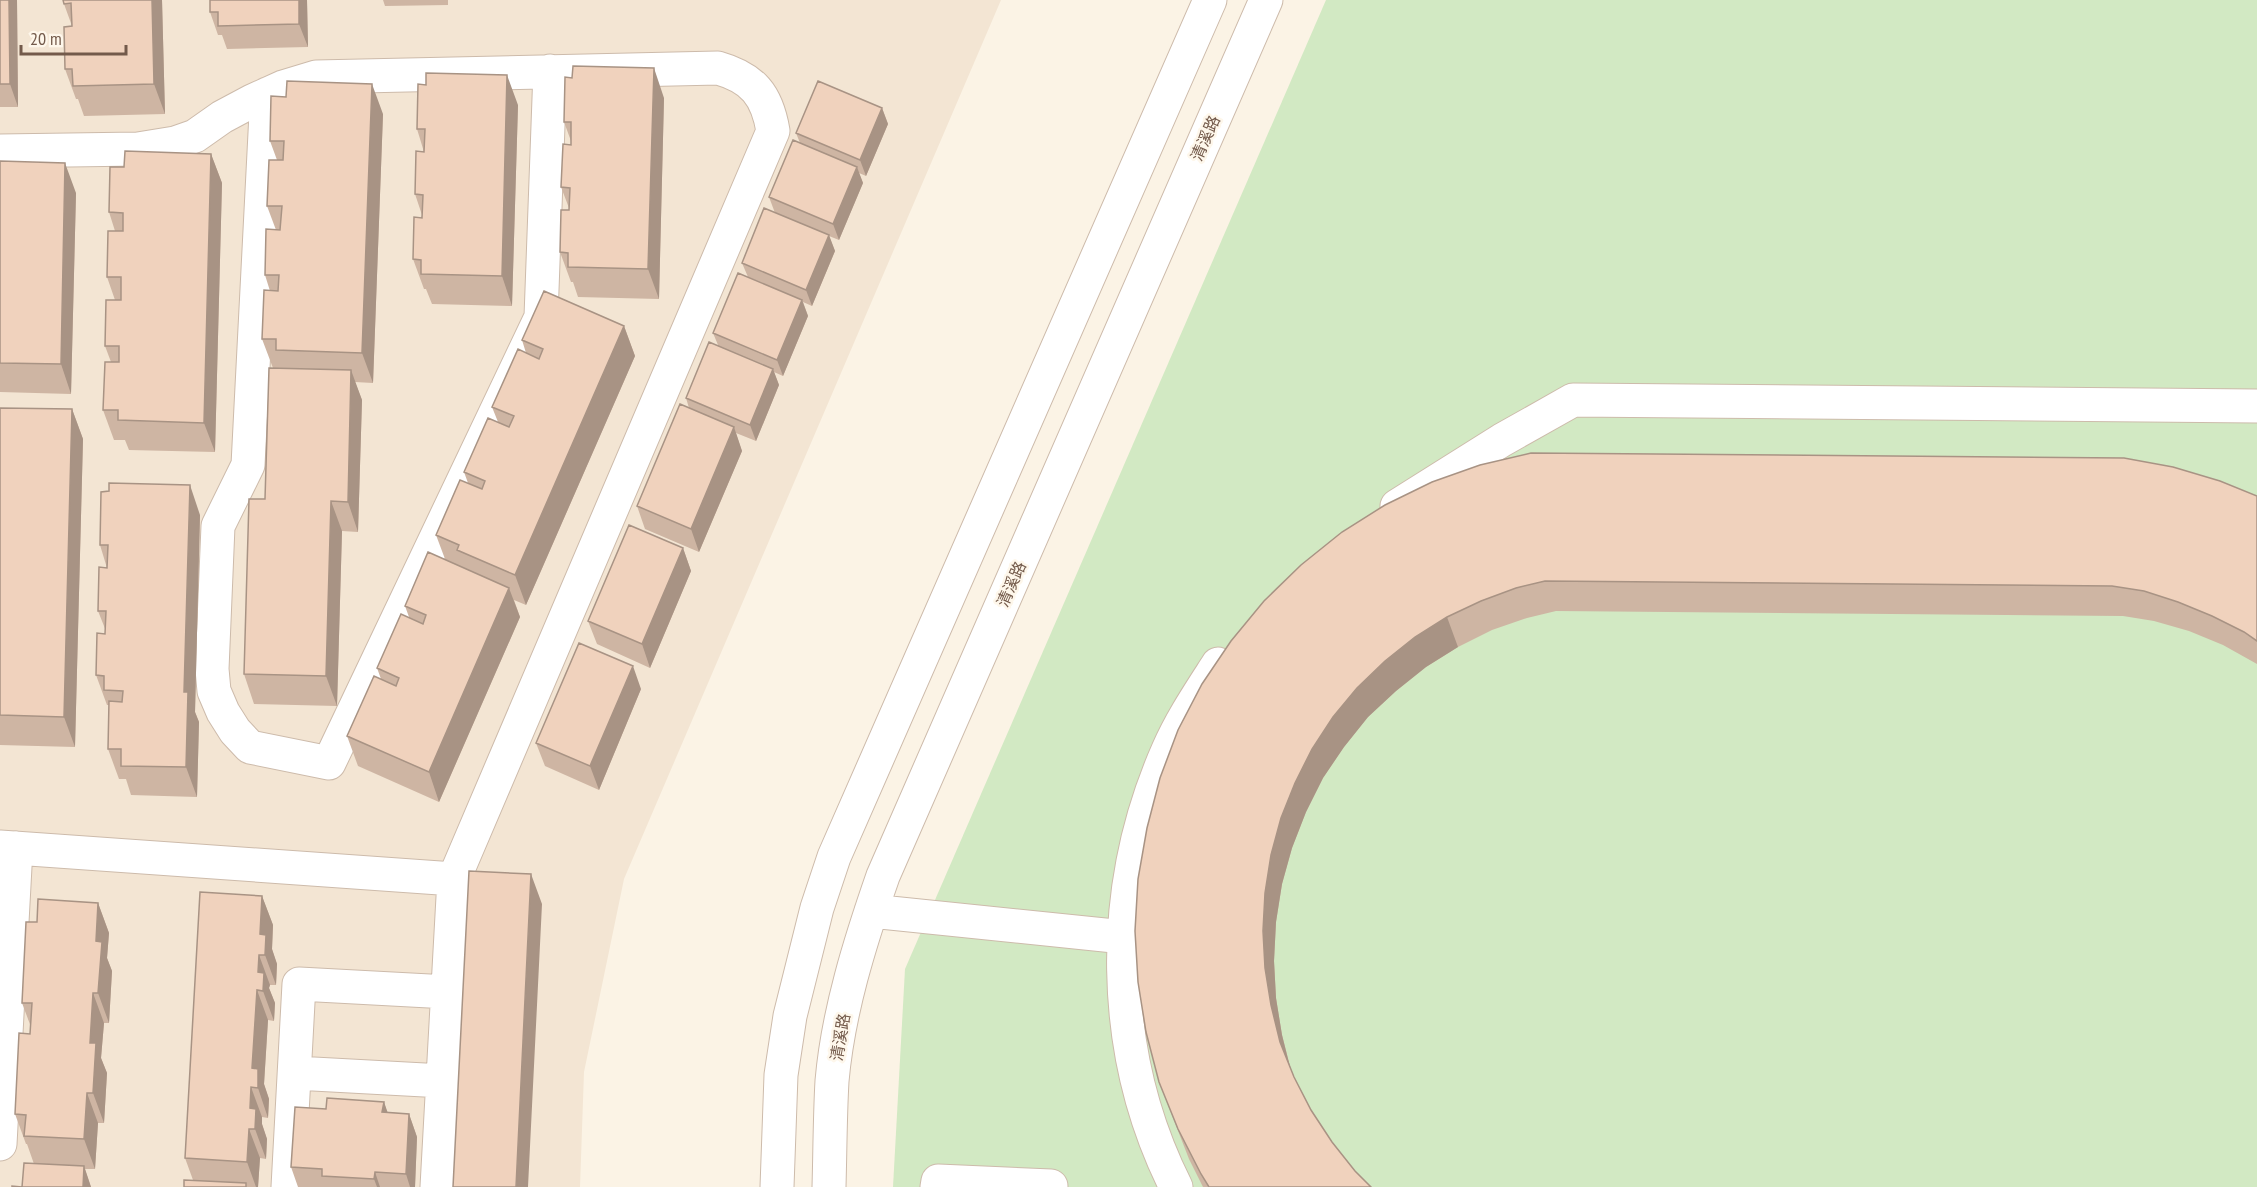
<svg xmlns="http://www.w3.org/2000/svg" width="2257" height="1187" font-family="'PT Sans Narrow','Noto Sans SC',sans-serif">
	<rect width="100%" height="100%" fill="#fbf3e5"/>
	<!-- residential -->
	<path fill="#f3e5d3" d="M0,0h1001l-377,879 -40,193 -4,115h-580z"/>
	<!-- garden -->
	<path fill="#d2e9c3" d="M1326,0h931v1187h-1364l12,-218z"/>
	<g fill="none" stroke-linecap="round" stroke-linejoin="round">
		<!-- minor casing -->
		<g stroke="#cdbbab" stroke-width="35">
			<path id="minor" d="M267,94l-19,371 -30,61 -6,143 2,22 9,21 12,19 15,16 79,16 212,-446 9,-246
				M0,151l138,-2 37,-6 20,-7 27,-19 30,-16 31,-14 33,-10 402,-9c35,10 49,27 55,63l-319,748 -17,308
				M1397,506l105,-66 71,-40 684,6
				M0,847l454,32
				M871,911l253,26
				M295,1073l148,8
				M0,1144l16,-296
				M288,1187l11,-203 149,8
				M777,1187l4,-112 9,-59 27,-108 17,-51 376,-857
				M829,1187c1,-35 1,-71 3,-106 6,-69 28,-139 51,-205l383,-876
				M937,1187l1,-6 113,5
				M1176,1187c-68,-135 -69,-299 -8,-437 13,-30 32,-58 50,-86"/>
		</g>
		<!-- minor -->
		<use href="#minor" stroke="#fff" stroke-width="33"/>
	</g>
	<!-- wall -->
	<path fill="#ceb5a3" d="M0,0h17l1,107h-18z
		M162,0l3,114 -81,2 -6,-17h-2l-11,-30 7,-43 -8,-22z
		M210,0h97l1,47 -81,2 -5,-14h-4l-8,-23z
		M383,0h65v5l-63,1z
		M664,98l-5,201 -81,-2 -5,-15h-2l-11,-30 9,-44 -8,-21 10,-42v-4l-7,-19z
		M518,105l-6,201 -80,-2 -6,-15h-2l-11,-30 9,-44 -7,-21 9,-42 -7,-23z
		M882,108l6,16 -22,52 -7,-3 4,10 -24,57 -10,-4 6,15 -23,55 -9,-4 5,14 -25,60 -9,-4 5,13 -23,56 -20,-8 6,18 -43,101 -54,-23 -8,-23 52,-98 -3,-10 32,-53 -5,-12 35,-56 -6,-14 33,-50 -6,-16 31,-54 -4,-10z
		M383,114l-10,269 -18,-1 7,18 -4,132 -16,-1 -5,175 -83,-2 -10,-30 21,-175 8,-131 -11,-29 8,-48 -5,-16 11,-45 -9,-24 10,-46 -7,-19z
		M211,154l11,29 -7,269 -86,-2 -4,-10h-11l-11,-30 8,-48 -6,-16 10,-46 -8,-23 8,-46 -6,-19 15,-45z
		M0,161l76,32 -5,201 -71,-2z
		M624,326l11,30 -109,249 -12,-5 6,17 -81,185 -81,-36 -11,-30 34,-57 -4,-11 32,-51 -4,-11 40,-47 -9,-24 32,-52 -4,-11 34,-50 -6,-15 34,-54 -4,-13z
		M0,408l72,1 11,30 -8,308 -75,-2z
		M2257,496v168l-34,-19 -34,-14 -35,-10 -31,-5 -567,-5 -29,7 -35,12 -34,17 -32,20 -30,24 -28,26 -24,30 -21,31 -17,34 -14,36 -10,36 -6,38 -2,39 2,37 6,37 8,31 4,11 17,33 21,32 23,29 16,16h-168l-14,-28 -30,-77 105,-481z
		M200,515l-5,197 4,10 -2,75 -66,-2 -5,-16h-7l-11,-30 1,-44h-2l-11,-30 10,-44 -8,-20 9,-43 -7,-23z
		M683,548l8,23 -41,97 -53,-24 -9,-23z
		M641,689l-42,101 -54,-24 -9,-23z
		M262,896l11,29 -1,24 5,15 -1,21h-6l-1,3 6,15 -1,18 -6,-1 -4,64 5,15 -1,19 -6,-1v7l5,15 -1,20 -6,-1 -2,29h-74l9,-7 -8,-22z
		M98,903l11,30 -2,25 5,13 -3,52h-5l-3,35 6,15 -3,50h-6l-3,46h-10l6,18h-79h10l12,-23 -7,-20h-1l-11,-30 15,-80 1,-7 -9,-24 15,-81z
		M384,1102l3,10 22,2 8,23 -2,50h-117l-7,-20 35,-58z"/>
	<!-- shaded-wall -->
	<path fill="#a89384" d="M9,0h8l1,107 -8,-23z
		M152,0h10l3,114 -11,-30z
		M299,0h8l1,47 -9,-23z
		M654,68l10,30 -5,201 -11,-30z
		M507,75l11,30 -6,201 -10,-30z
		M372,84l11,30 -10,269 -11,-30z
		M882,108l6,16 -22,52 -6,-16z
		M211,154l11,29 -7,269 -11,-29z
		M65,163l11,30 -5,201 -10,-30z
		M857,167l6,16 -24,57 -6,-16z
		M829,235l6,16 -23,55 -6,-16z
		M802,300l6,16 -25,60 -6,-16z
		M624,326l11,30 -109,249 -11,-30z
		M773,369l6,16 -23,56 -6,-16z
		M351,370l11,30 -4,132 -10,-30z
		M72,409l11,30 -8,308 -11,-30z
		M734,427l8,24 -43,101 -8,-23z
		M190,485l10,30 -5,197 4,10 -2,75 -11,-30 -2,-75z
		M331,501l11,30 -5,175 -11,-30z
		M683,548l8,23 -41,97 -8,-24z
		M509,588l11,29 -81,185 -10,-30z
		M1447,617l11,30 -32,20 -30,24 -28,26 -24,30 -21,31 -17,34 -14,36 -10,36 -6,38 -2,39 2,37 6,37 9,36 -11,-29 -9,-37 -6,-37 -2,-37 2,-38 6,-38 10,-37 14,-35 17,-34 21,-32 24,-29 28,-27 30,-24z
		M633,666l8,23 -42,101 -9,-24z
		M531,874l11,30 -14,283h-12z
		M262,896l11,29 -1,24 5,15 -1,21 -11,-30 -5,-21z
		M98,903l11,30 -2,25 5,13 -3,52 -11,-30 -2,-52z
		M259,955l11,30 -1,3 6,15 -1,18 -11,-30 -5,-19z
		M257,990l11,30 -4,64 5,15 -1,19 -10,-30 -6,-20z
		M93,993l11,30 -3,35 6,15 -3,50 -11,-30 -3,-50z
		M251,1087l11,30v7l5,15 -1,20 -11,-30 -5,-21z
		M87,1093l11,30 -3,46 -11,-30z
		M384,1102l8,23 -10,-13z
		M409,1114l8,23 -2,50h-5l-4,-13z
		M249,1129l11,29 -2,29h-2l-9,-25z
		M84,1166l7,21h-8z
		M375,1172l5,15h-3l-3,-8z"/>
	<!-- building -->
	<path fill="#f0d2bd" stroke="#a89384" stroke-width="1.5" d="M0,0h9l1,84h-10z
		M63,0h89l2,84 -81,2 -1,-17h-7l-1,-42 8,-1 -1,-23 -7,1z
		M210,0h89v24l-81,2v-14h-8z
		M573,66l81,2 -6,201 -80,-2v-14l-8,-1 1,-42h8l1,-22 -9,-1 2,-43 8,1v-23h-7l1,-45 7,1z
		M426,73l81,2 -5,201 -81,-2v-14l-8,-1 1,-42 8,1 1,-23 -8,-1 1,-43 8,1 1,-23h-8l1,-45 8,1z
		M287,81l85,3 -10,269 -86,-3v-11h-14l2,-49 14,1 1,-16h-14l1,-46 14,1 2,-24h-15l2,-46h14l1,-19h-14l1,-45 15,1z
		M818,81l64,27 -22,52 -64,-27z
		M793,140l64,27 -24,57 -64,-27z
		M125,151l86,3 -7,269 -86,-3v-10h-15l2,-48h14v-16h-14l1,-46h15v-23h-14l1,-46h15v-18l-14,-1 1,-45h14z
		M0,161l65,2 -4,201 -61,-1z
		M764,208l65,27 -23,55 -64,-27z
		M738,273l64,27 -25,60 -64,-27z
		M544,291l80,35 -109,249 -58,-25 2,-5 -23,-10 24,-55 22,9 3,-8 -21,-9 24,-54 21,9 5,-11 -22,-9 26,-58 21,10 4,-10 -21,-9z
		M709,342l64,27 -23,56 -64,-27z
		M269,368l82,2 -3,132 -17,-1 -5,175 -82,-2 5,-175h16z
		M680,404l54,23 -43,102 -54,-23z
		M0,408l72,1 -8,308 -64,-2z
		M1531,453l593,5 49,9 47,14 37,15v145l-13,-9 -32,-16 -34,-14 -34,-11 -32,-5 -567,-5 -29,7 -35,13 -34,16 -32,20 -30,24 -28,27 -24,29 -21,32 -17,34 -14,35 -10,37 -6,38 -2,38 2,37 6,37 9,37 14,35 17,33 21,32 23,29 16,16h-162l-8,-13 -23,-45 -19,-47 -13,-50 -8,-50 -3,-51 3,-52 9,-51 13,-50 18,-48 24,-46 29,-43 33,-40 37,-36 41,-33 43,-27 47,-23 48,-17z
		M109,483l81,2 -6,207h4l-2,75 -65,-1v-17h-13l1,-48 13,1 1,-11 -19,-1v-14l-8,-1 1,-42 8,1 1,-23h-8l1,-44 8,1 1,-23h-8l1,-53 8,-1z
		M629,525l54,23 -41,96 -54,-23z
		M428,552l81,36 -80,184 -82,-36 27,-60 22,10 3,-8 -22,-10 24,-54 22,10 3,-9 -21,-9z
		M579,643l54,23 -43,100 -54,-23z
		M469,871l62,3 -15,313h-63z
		M200,892l62,4 -2,38 6,1 -1,20h-6l-1,17 6,1 -1,18 -6,-1 -5,78 6,1v19l-7,-1 -1,21 6,1 -1,20h-6l-2,33 -62,-4z
		M38,899l60,4 -2,38 6,1 -4,51h-5l-3,50h6l-3,50h-6l-3,46 -60,-3 2,-21 -11,-1 4,-81 11,1 2,-31h-10l4,-81h11z
		M327,1098l57,4 -2,10 27,2 -3,60 -31,-2 -1,7 -52,-3v-7l-31,-2 4,-60 31,2z
		M24,1163l60,3 -1,21h-71v-1l10,1z
		M184,1180l62,3v4h-62z"/>
	<g text-anchor="middle" dominant-baseline="central" stroke-width="5" stroke-linejoin="round" paint-order="stroke">
		<!-- street labels -->
		<g font-size="16" fill="#735a4b" stroke="#fef7eb">
			<text transform="translate(1205 138) rotate(-66)">清溪路</text>
			<text transform="translate(1011 584) rotate(-66)">清溪路</text>
			<text transform="translate(840 1037) rotate(-80)">清溪路</text>
		</g>
	</g>
	<!-- scale -->
	<path d="M21 45v9h105v-9" fill="none" stroke="#735a4b" stroke-width="3"/>
	<text x="30" y="45" font-size="18" fill="#735a4b" stroke="#fef7eb" stroke-width="4.5" paint-order="stroke">20 m</text>
</svg>
